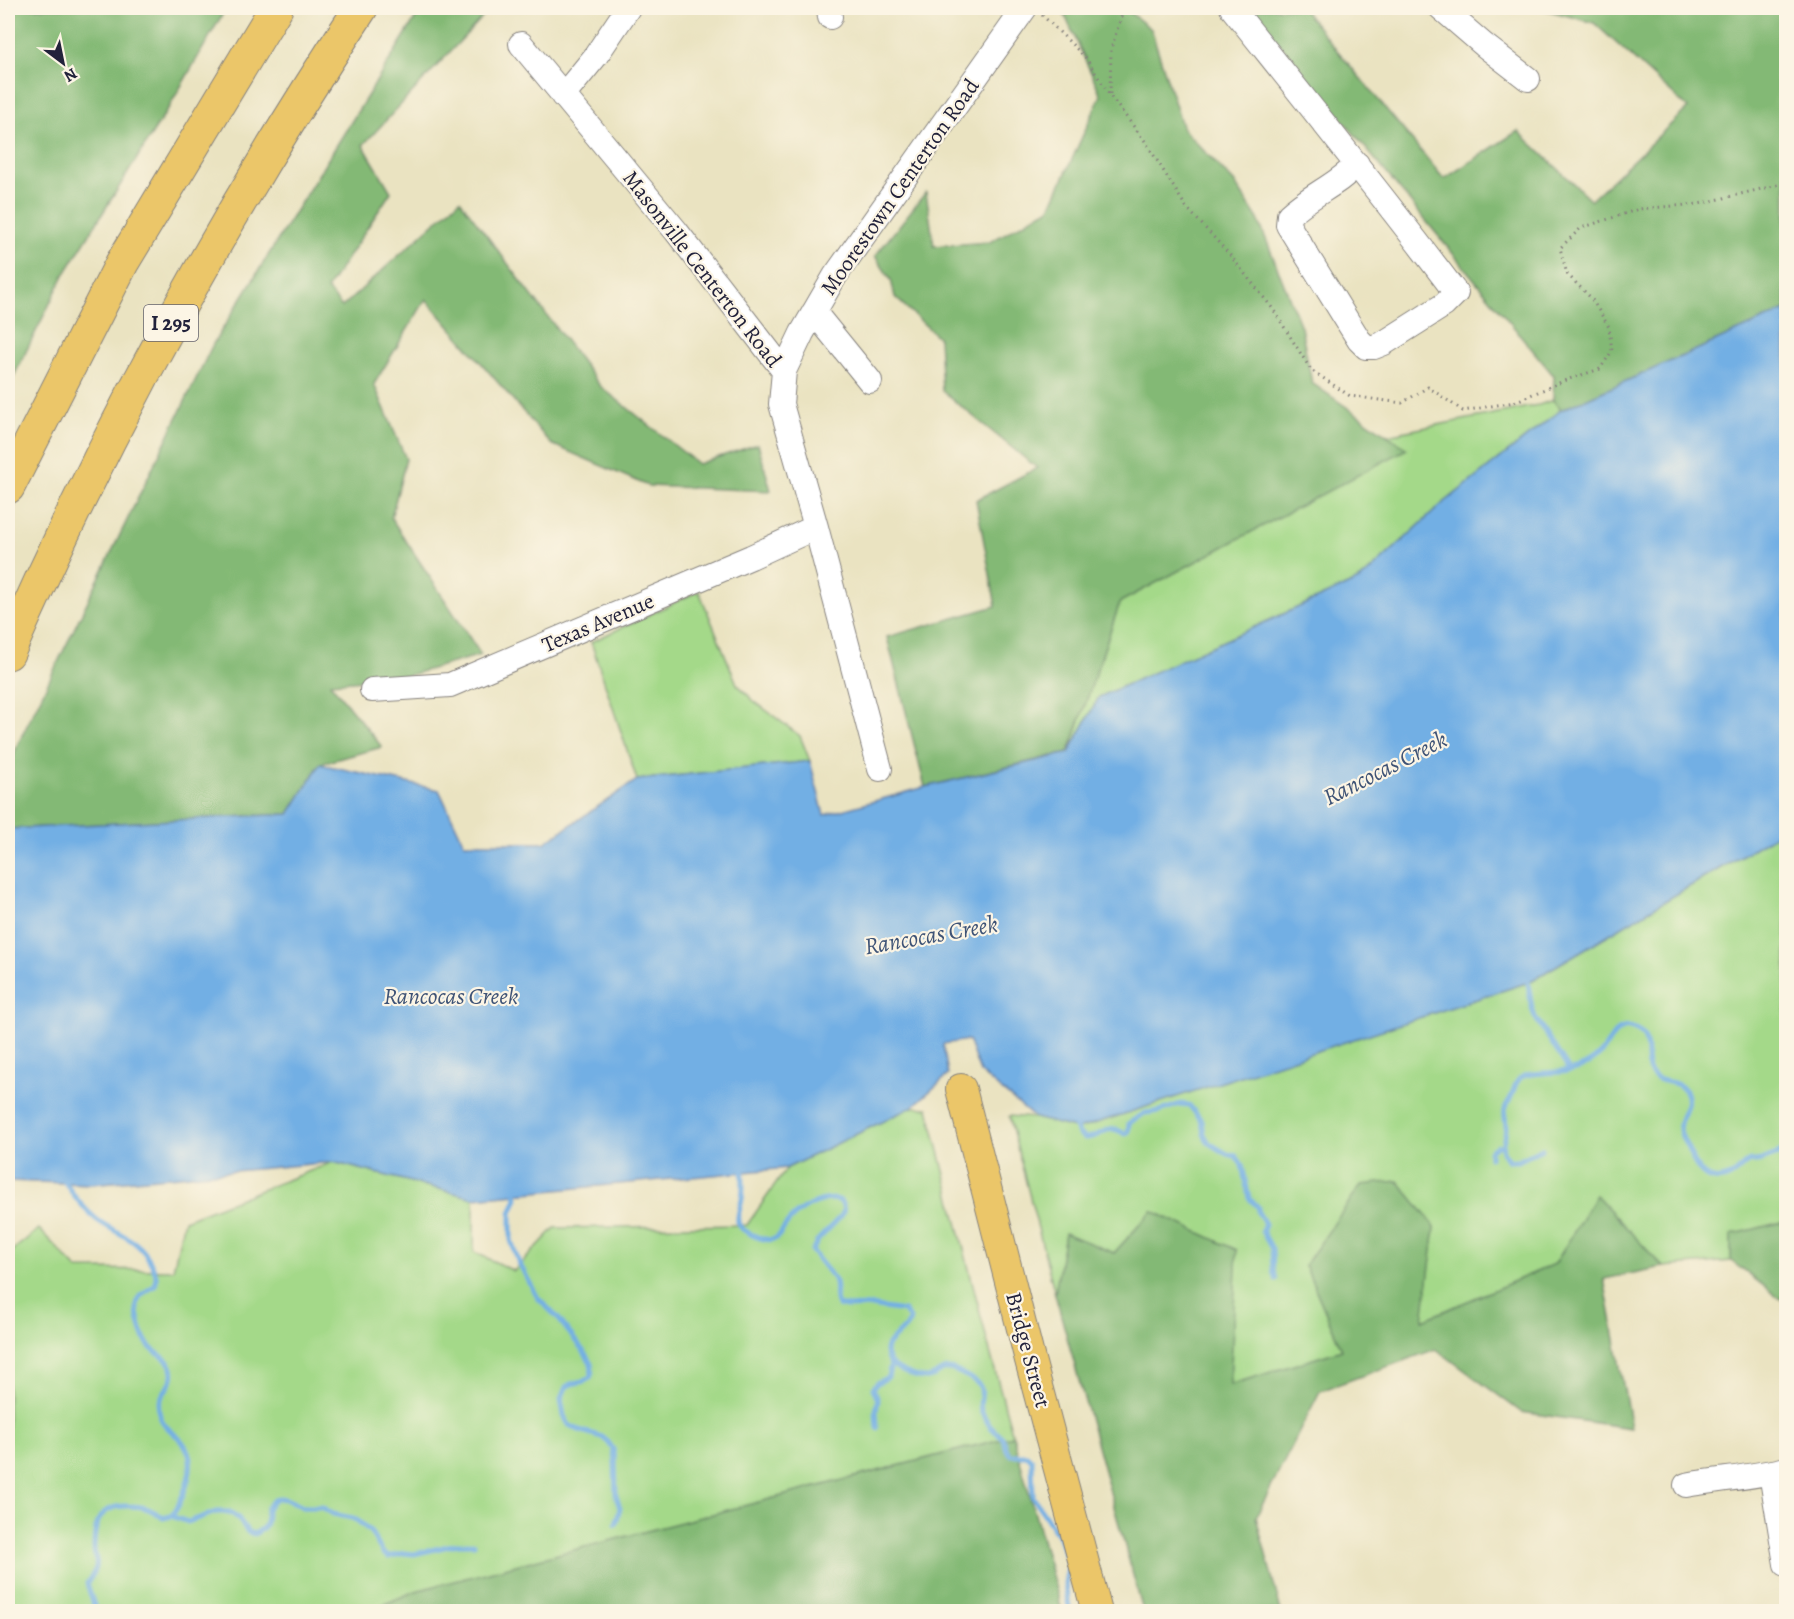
<svg xmlns="http://www.w3.org/2000/svg" width="1794" height="1619" font-family="Alegreya,serif">
	<rect width="100%" height="100%" fill="#fcf5e5"/>
	<filter id="ink" filterUnits="userSpaceOnUse"><feTurbulence type="fractalNoise" baseFrequency=".0167" numOctaves="2"/><feDisplacementMap in="SourceGraphic" scale="12" xChannelSelector="R" yChannelSelector="G"/><feConvolveMatrix kernelMatrix="1 2 1 2 8 2 1 2 1" color-interpolation-filters="sRGB"/></filter>
	<filter id="wash" filterUnits="userSpaceOnUse"><feTurbulence type="fractalNoise" baseFrequency=".008" numOctaves="4" result="noise"/><feDisplacementMap in="SourceGraphic" scale="24" xChannelSelector="R" yChannelSelector="G"/><feGaussianBlur stdDeviation="1.35" result="paint"/><feColorMatrix in="noise" values="0 0 0 0 0 0 0 0 0 0 0 0 0 0 0 0 0 1.4 0 .05"/><feComposite in="paint" operator="in"/></filter>
	<g filter="url(#wash)">
		<rect width="100%" height="100%" fill="#eae3c1"/>
		<!-- green -->
		<path fill="#a4d989" stroke="#637e62" stroke-width="1.5" d="M1553,400l8,10 -120,95 -80,74 -262,118 -30,55 51,-150 286,-153 -19,-14 152,-30z
			M699,591l38,93 17,17 46,35 10,25 -173,19 -46,-138z
			M1786,829v392l-55,14v26l-68,6 -67,-71 -41,68 -133,57 13,-94 -130,38 37,85 -113,35 -77,-174 -38,42 -49,-19 -10,60 -46,-178 26,2 43,11 451,-147z
			M912,1107l16,1 62,244 23,84 -597,155 -48,20 -360,1v-358l31,-25 38,40 96,1 11,-50 149,-58 141,36v54l40,19 41,-43 192,-3 40,-57z"/>
		<!-- forest -->
		<path fill="#83b975" stroke="#526e58" stroke-width="1.5" d="M8,8h218l-57,99 -105,168 -56,113z
			M422,8h69l-128,137 28,47 -64,97 15,18 118,-107 140,186 98,78 60,-20 13,47 -123,-5 -97,-42 -125,-145 -52,85 32,75 -15,59 90,137 -75,21 -76,7 52,64 -62,17 -31,50 -281,15v-57l9,-26 196,-402z
			M1065,8h59l27,21 32,100 51,53 24,37 43,108 11,56 95,66 -287,153 -51,150 -144,35 -38,-150 109,-31 -20,-106 61,-32 -95,-77 -3,-53 -44,-41 -4,-17 -16,-24 51,-64 8,54 56,-4 60,-34 51,-113 -38,-84z
			M1250,8h52l142,171 74,-48 73,69 97,-92 -94,-85 -55,-15h247v302l-225,100 -8,-10 1,-24z
			M1398,1181l37,46 -12,93 132,-56 41,-69 67,72 -59,12 27,149 -110,-16 -85,-63 -116,42 -64,126 25,94h-138l-88,-317 10,-61 49,20 38,-42 85,39 -7,135 112,-35 -37,-85 56,-80z
			M1786,1221v82l-55,-42v-26z
			M1013,1436l49,175h-694l48,-20z"/>
		<!-- water -->
		<path fill="#72afe4" stroke="#4a6890" stroke-width="1.5" d="M1786,310v519l-257,153 -451,147 -43,-11 -55,-46 -12,-32 -25,4 5,31 -36,32 -125,61 -313,30 -141,-36 -242,22 -83,-3v-352l281,-15 31,-50 119,26 25,53h80l93,-63 173,-19 14,54 101,-28 144,-34 30,-56 262,-118 80,-74 120,-95z"/>
		<g fill="none" stroke-linecap="round" stroke-linejoin="round">
			<!-- stream -->
			<path stroke="#72afe4" stroke-width="5" d="M1527,977l5,31 3,9 34,53
				M1073,1124l6,10 6,4c20,0 19,-17 40,-4l3,-2 1,-9 16,-10 15,-2 20,-7 9,1 13,16 2,13 5,9 18,11 9,2 6,9 7,33 9,9v5l7,12 -3,7 10,18 1,22 3,8
				M1542,1149l-24,12h-9c-13,-16 -3,-19 -3,-34 0,-6 -2,-12 -1,-18 1,-5 5,-8 6,-12 4,-8 3,-15 11,-20 6,-4 15,-3 22,-4 13,-1 28,-1 40,-7 8,-4 16,-10 21,-18 7,-10 11,-23 26,-20 21,4 14,26 17,38 6,23 30,9 38,27 6,14 -8,23 -6,35 0,7 5,15 8,21 7,17 16,36 38,29 10,-3 14,-11 22,-16 4,-2 9,0 13,-2 9,-3 18,-6 25,-10
				M1490,1158v-7l7,-5h5
				M742,1166c1,11 2,21 0,33 -1,7 -5,15 -4,23 2,10 27,20 36,17 6,-2 8,-9 12,-14 11,-15 35,-29 53,-25 5,5 6,9 3,15l-24,25 -6,11 22,28c4,9 -1,17 4,26l9,2 23,-1 34,5 6,8c-1,14 -32,21 -22,40 4,10 30,20 40,19 8,-1 13,-10 21,-9 7,1 15,6 21,9 20,11 7,18 11,32 3,6 7,15 12,19 3,4 8,5 10,10 3,6 2,11 8,16h16l5,5 1,37 26,40 8,22 1,6 -3,20 5,27
				M63,1179c9,15 20,29 33,40 21,16 42,18 55,44 4,8 7,14 4,22 -4,4 -11,7 -15,11 -8,11 2,43 11,52 7,7 16,9 20,18 8,18 -16,28 -12,46 2,12 11,18 19,25 15,14 14,29 9,47 -4,11 -8,24 -16,32
				M515,1190l2,8 -6,15v27l7,21 20,37 20,20 26,34 7,12 1,7 -2,7 -6,3 -13,3 -5,3 -5,12 3,17 5,9 10,5 23,7 6,5 5,7 2,10 1,37 4,12 -4,16
				M877,1428l-1,-17 2,-11 -5,-12 4,-5 11,-6 3,-13
				M96,1612l-9,-29c3,-5 8,-10 9,-16 2,-6 -2,-12 -2,-18 0,-27 5,-44 35,-43 15,0 23,3 34,12l8,-2 17,6 28,-10h14l8,6 10,14 6,2c15,-8 12,-11 13,-26l6,-7 6,-3 7,1 17,8h19l11,7 19,4 6,3 12,10 13,22 5,4 16,-4 10,1 43,-10h17"/>
		</g>
	</g>
	<g filter="url(#ink)">
		<g fill="none" stroke-linecap="round" stroke-linejoin="round">
			<!-- minor casing -->
			<g stroke="#86827e" stroke-width="26">
				<path id="minor" d="M829,8l1,9
					M1232,8c75,94 151,188 224,285l-12,12 -60,38 -10,4h-8l-7,-7 -71,-115 1,-10c21,-20 49,-30 68,-51
					M1441,8l43,37 44,34
					M521,44l155,187 108,140
					M563,96l32,-39 33,-49
					M814,312l56,69
					M372,690l78,-5 301,-128 65,-30
					M880,769l-64,-242 -35,-123 3,-33 18,-38 33,-57 190,-268
					M1771,1473l15,91
					M1686,1485c34,-6 68,-8 100,-16"/>
			</g>
			<!-- major casing -->
			<g stroke="#86827e" stroke-width="32">
				<path id="major" d="M961,1089l69,271 67,252"/>
			</g>
			<!-- highway casing -->
			<g stroke="#86827e" stroke-width="35">
				<path id="highway" d="M8,487l114,-224 154,-255
					M8,653c99,-224 218,-441 353,-645"/>
			</g>
			<!-- path -->
			<path stroke="#86827e" stroke-width="3" stroke-dasharray="1.5 4.5" stroke-linecap="butt" d="M1042,15l44,43 24,38 35,45 41,66 43,47 44,55 38,61 39,26 52,7 26,-16 35,24 51,-9 52,-22 34,-11 12,-18 -3,-24 -18,-29 -24,-24 -7,-26 21,-20 58,-19 60,-5 87,-21
				M1110,94l1,-45 13,-41"/>
			<!-- minor -->
			<use href="#minor" stroke="#fff" stroke-width="24"/>
			<!-- major -->
			<use href="#major" stroke="#ebc669" stroke-width="30"/>
			<!-- highway -->
			<use href="#highway" stroke="#ebc669" stroke-width="33"/>
		</g>
	</g>
	<g text-anchor="middle" dominant-baseline="central" stroke-width="4.5" stroke-linejoin="round" paint-order="stroke">
		<!-- shield labels -->
		<rect fill="#fcf5e5" stroke="#63616e" stroke-width="1.5" x="144" y="305" width="54" height="36" rx="4.5"/>
		<g font-size="21" font-weight="bold" fill="#22223b">
			<text x="171" y="323">I 295</text>
		</g>
		<!-- street labels -->
		<g font-size="22" fill="#22223b" stroke="#fcf5e5">
			<text transform="translate(900 187) rotate(-55)">Moorestown Centerton Road</text>
			<text transform="translate(702 269) rotate(52)">Masonville Centerton Road</text>
			<text transform="translate(598 623) rotate(-23)">Texas Avenue</text>
			<text transform="translate(1028 1350) rotate(75)">Bridge Street</text>
		</g>
		<!-- water labels -->
		<g font-size="24" font-style="italic" fill="#3e5376" stroke="#fcf5e5">
			<text transform="translate(1385 768) rotate(-27)">Rancocas Creek</text>
			<text transform="translate(931 935) rotate(-10)">Rancocas Creek</text>
			<text x="451" y="996">Rancocas Creek</text>
		</g>
	</g>
	<!-- margin -->
	<rect width="1794" height="1619" fill="none" stroke="#fcf5e5" stroke-width="30"/>
	<!-- north arrow -->
	<g transform="translate(63 63) rotate(148)" stroke="#fcf5e5" stroke-width="4.5" paint-order="stroke">
	<path d="M0-4.5L10 22L0 15L-10 22Z" fill="#22223b"/>
	<text y="-9" font-size="16" font-weight="bold" text-anchor="middle" fill="#22223b">N</text>
	</g>
</svg>
